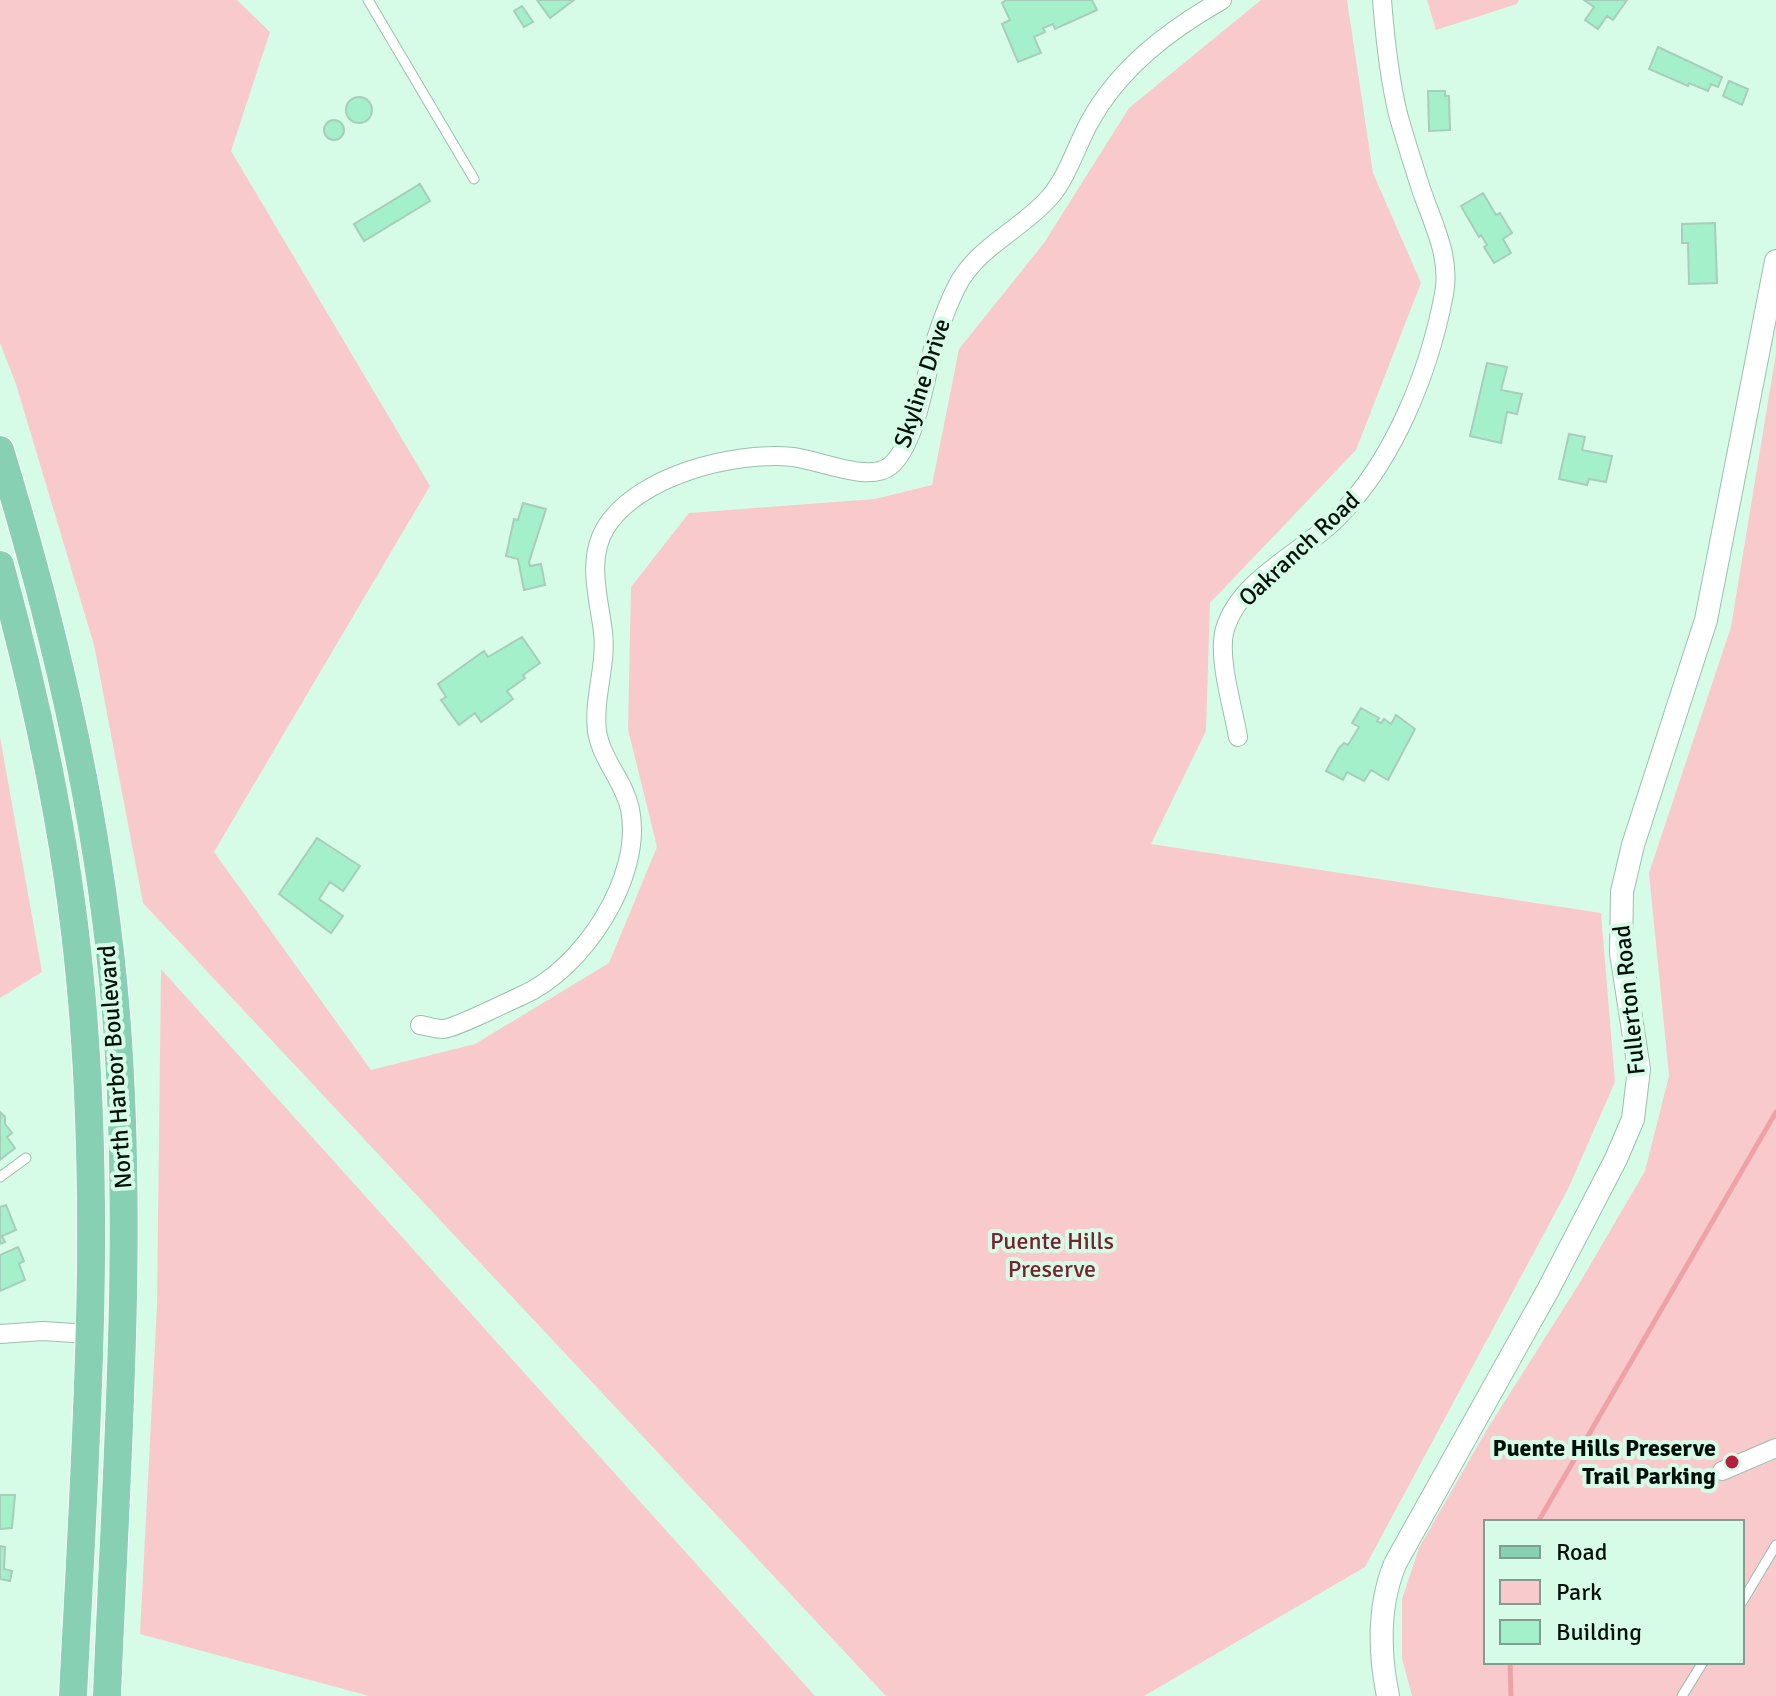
<svg xmlns="http://www.w3.org/2000/svg" width="1776" height="1696" font-family="Signika,sans-serif">
	<rect width="100%" height="100%" fill="#d6fce8"/>
	<!-- green -->
	<path fill="#f9cacc" fill-rule="evenodd" d="M0,0h237l33,32 -39,119 199,335 -216,366 157,218 104,-26 134,-81 48,-116 -29,-118 3,-142 58,-74 186,-14 57,-14 27,-136 85,-106 85,-135 132,-108h86l26,173 48,110 -65,167 -146,153 -4,128 -55,113 450,69 14,169 -47,107 -203,378 -221,129h-258l-743,-793 -49,-258 -78,-261 -16,-41z
		M1427,0h92l-2,4 -81,26z
		M1776,353v1343h-364l-10,-38v-59l17,-51 67,-117 93,-147 66,-113 24,-95 -20,-203 82,-246zM1486,1522h256v140h-256z
		M0,737l42,235 -42,26z
		M161,969l654,727h-446l-229,-62 17,-328z"/>
	<g fill="none" stroke-linecap="round" stroke-linejoin="round">
		<!-- stream -->
		<path stroke="#eea2a7" stroke-width="5" d="M1538,1522l238,-410
			M1510,1662l1,34"/>
	</g>
	<!-- building -->
	<path fill="#a4f0cb" stroke="#a8cdba" stroke-width="2" d="M537,0h37l-24,18z
		M1006,0h86l5,10 -42,19 -2,-5 -10,4 2,4 -11,5 7,16 -23,9 -16,-38 8,-4 -8,-17z
		M1584,0h43l-14,20 -6,-4 -9,13 -13,-9 9,-13z
		M522,6l11,16 -9,5 -10,-16z
		M1658,47l64,30 -4,10 -7,-3 -3,7 -19,-8 -1,3 -39,-17z
		M1729,81l19,8 -6,16 -19,-9z
		M1428,91h17v5h4l1,34 -21,1z
		M346 110a13 13 0 1 1 26 0a13 13 0 1 1-26 0Z
		M324 130a10 10 0 1 1 20 0a10 10 0 1 1-20 0Z
		M420,184l10,17 -66,40 -10,-17z
		M1483,193l13,22 4,-2 12,20 -9,6 8,14 -17,10 -10,-16 3,-2 -6,-10 -2,2 -18,-31z
		M1715,223l2,60 -28,1 -1,-41h-6v-19z
		M1487,363l20,4 -6,23 21,4 -5,20 -10,-2 -6,31 -31,-7z
		M1569,434l16,3 -3,13 30,6 -6,26 -17,-3 -2,6 -28,-6z
		M523,503l23,6 -17,53 1,4 11,-2 4,21 -21,5 -6,-31 -12,-3 8,-37 4,1z
		M522,637l18,26 -17,12 2,3 -18,13 6,8 -32,23 -6,-9 -16,12 -18,-25 5,-3 -8,-13 46,-33 4,6z
		M1361,708l18,10 -2,3 4,2 3,-4 7,5 5,-9 19,14 -27,51 -17,-10 -7,11 -17,-9 -4,8 -17,-9 13,-23 5,-5 4,2 11,-18 -7,-4z
		M317,838l43,28 -17,25 -13,-9 -11,17 24,17 -12,17 -52,-39z
		M0,1112l5,5v7l7,9 -5,4 8,11 -15,12z
		M6,1205l10,25 -14,6 3,6 -5,2v-37z
		M18,1247l6,14 -5,3 6,16 -25,11v-36z
		M0,1495h15l-3,33 -12,1z
		M0,1546l5,1 -1,22 8,2 -2,10 -10,-2z"/>
	<g fill="none" stroke-linecap="round" stroke-linejoin="round">
		<!-- service casing -->
		<g stroke="#9bbfad" stroke-width="11">
			<path id="service" d="M368,0l106,179
				M0,1177l26,-19
				M1742,1602l34,-57
				M1682,1696l21,-34"/>
		</g>
		<!-- minor casing -->
		<g stroke="#9bbfad" stroke-width="20">
			<path id="minor" d="M1238,737c-5,-30 -21,-80 -13,-108 15,-50 75,-75 110,-109 58,-57 94,-147 109,-226 7,-37 -11,-70 -23,-105 -8,-25 -16,-50 -23,-75 -9,-37 -13,-76 -16,-114
				M420,1025c7,1 16,4 23,4 13,-1 62,-26 78,-33 61,-26 123,-119 109,-187 -6,-28 -29,-50 -33,-78 -4,-33 10,-66 6,-99 -4,-34 -17,-73 3,-105 33,-52 129,-76 187,-70 26,3 76,26 97,9 26,-21 35,-88 44,-121 6,-19 13,-39 22,-57 20,-41 65,-58 93,-90 18,-20 27,-51 40,-75 30,-55 80,-93 133,-123
				M0,1334l43,-3 46,3
				M1722,1471l54,-23"/>
		</g>
		<!-- tertiary casing -->
		<g stroke="#9bbfad" stroke-width="24">
			<path id="tertiary" d="M1388,1696c-9,-44 -10,-90 7,-132l153,-274 68,-131 17,-40 6,-50 -18,-116 1,-61 11,-47 73,-225 70,-359"/>
		</g>
		<!-- primary casing -->
		<g stroke="#fff" stroke-width="30">
			<path id="primary" d="M0,450c56,183 100,371 116,563 18,227 0,456 -9,683
				M0,565c37,135 67,273 80,414 23,238 5,478 -7,717"/>
		</g>
		<!-- service -->
		<use href="#service" stroke="#fff" stroke-width="9"/>
		<!-- minor -->
		<use href="#minor" stroke="#fff" stroke-width="18"/>
		<!-- tertiary -->
		<use href="#tertiary" stroke="#fff" stroke-width="22"/>
		<!-- primary -->
		<use href="#primary" stroke="#88d0b4" stroke-width="28"/>
	</g>
	<!-- markers -->
	<circle fill="#b21f3f" stroke="#d6fce8" stroke-width="3" cx="1732" cy="1462" r="8"/>
	<g text-anchor="middle" dominant-baseline="central" stroke-width="8" stroke-linejoin="round" paint-order="stroke">
		<!-- street labels -->
		<g font-size="24" fill="#04110b" stroke="#d6fce8">
			<text transform="translate(922 383) rotate(-72)">Skyline Drive</text>
			<text transform="translate(1299 549) rotate(-43)">Oakranch Road</text>
			<text transform="translate(1629 1000) rotate(-96)">Fullerton Road</text>
			<text transform="translate(115 1067) rotate(-94)">North Harbor Boulevard</text>
		</g>
		<!-- park labels -->
		<g font-size="24" fill="#78212f" stroke="#d6fce8">
			<text x="1052" y="1241">Puente Hills<tspan x="1052" dy="28">Preserve</tspan></text>
		</g>
		<!-- poi labels -->
		<g font-size="24" font-weight="bold" fill="#04110b" stroke="#d6fce8" text-anchor="end">
			<text x="1716" y="1448">Puente Hills Preserve<tspan x="1716" dy="28">Trail Parking</tspan></text>
		</g>
	</g>
	<!-- legend -->
	<rect x="1484" y="1520" width="260" height="144" fill="#d6fce8" stroke="#829e90" stroke-width="2"/>
	<rect x="1500" y="1546" width="40" height="12" fill="#88d0b4" stroke="#829e90" stroke-width="2"/>
	<text x="1556" y="1560" font-size="24" fill="#04110b">Road</text>
	<rect x="1500" y="1580" width="40" height="24" fill="#f9cacc" stroke="#829e90" stroke-width="2"/>
	<text x="1556" y="1600" font-size="24" fill="#04110b">Park</text>
	<rect x="1500" y="1620" width="40" height="24" fill="#a4f0cb" stroke="#829e90" stroke-width="2"/>
	<text x="1556" y="1640" font-size="24" fill="#04110b">Building</text>
</svg>
